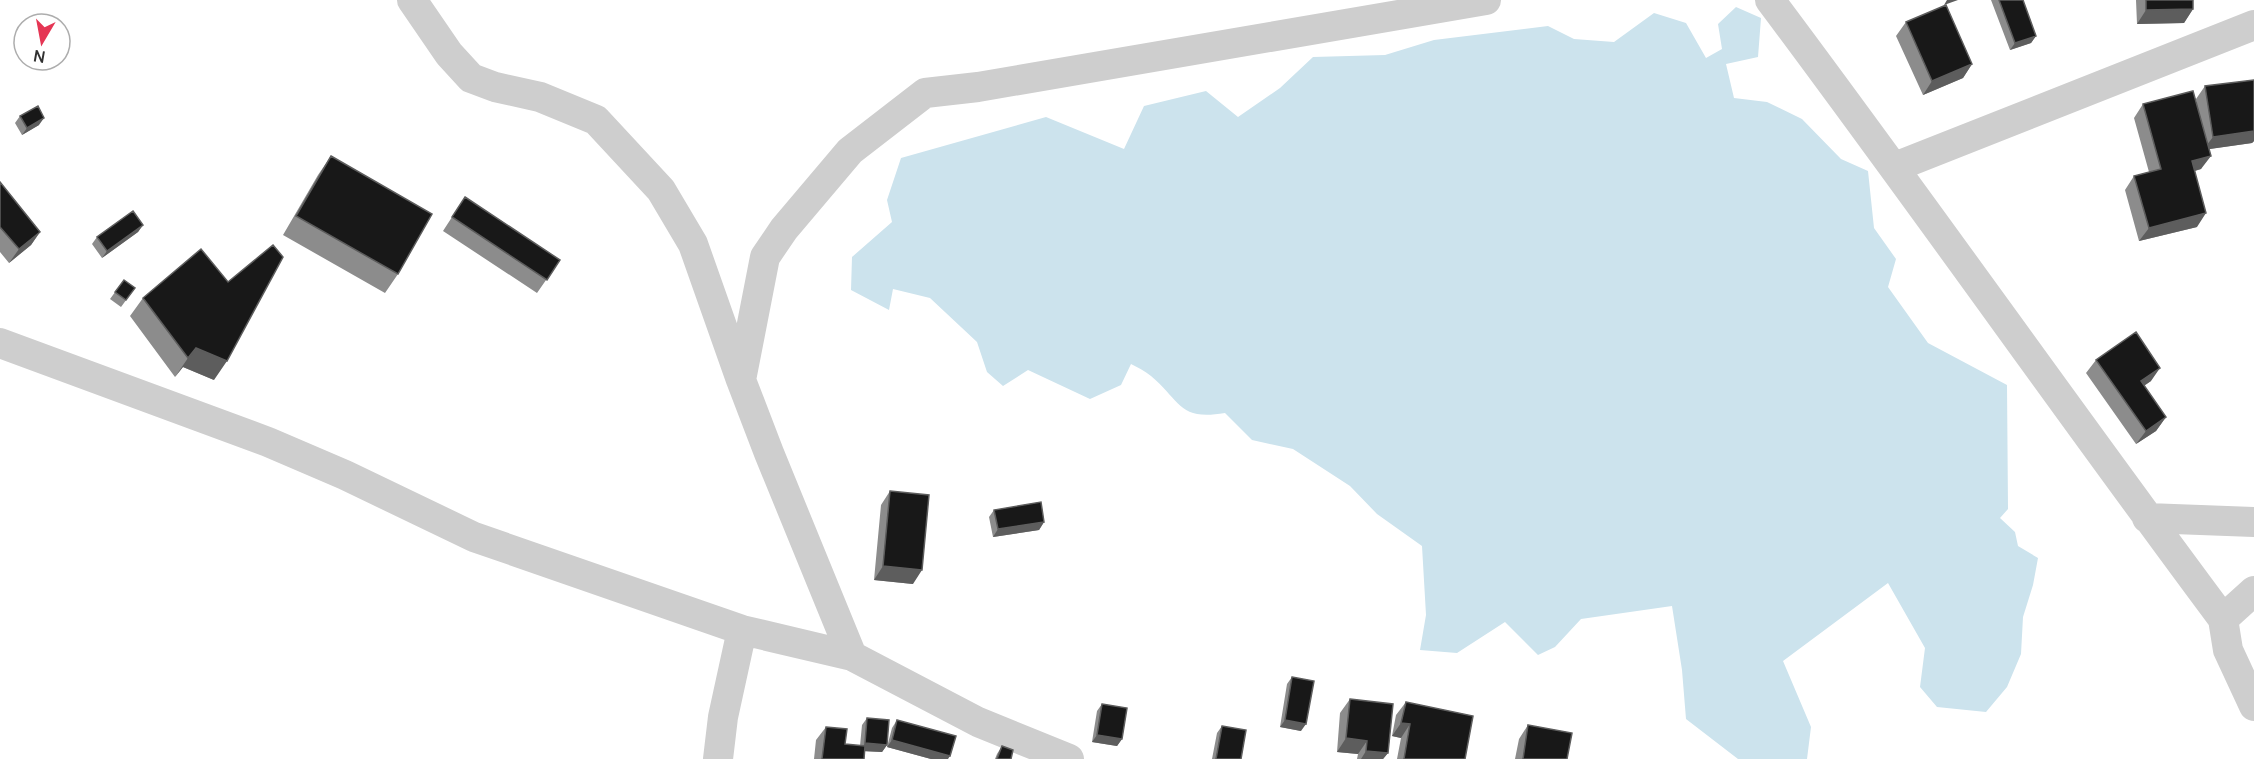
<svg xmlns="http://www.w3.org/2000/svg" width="2254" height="759" font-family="Manrope,sans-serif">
	<rect width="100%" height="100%" fill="#fff"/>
	<!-- water -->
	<path fill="#cce3ed" d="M1736,7l25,11 -3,39 -32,7 8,34 33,4 35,17 39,40 27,12 6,57 22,31 -8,28 40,56 79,42 1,124 -8,9 15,14 3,14 20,12 -5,27 -10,32 -2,37 -14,33 -21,25 -49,-5 -17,-20 5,-39 -37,-65 -105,78 28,66 -4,32h-69l-52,-40 -4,-49 -10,-64 -91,13 -26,28 -17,8 -33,-33 -48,31 -37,-3 6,-35 -4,-69 -45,-32 -27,-28 -57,-37 -41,-9 -27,-27c-47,8 -44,-12 -74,-37 -6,-5 -14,-9 -20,-12l-10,21 -31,14 -62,-29 -25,16 -16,-14 -10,-30 -47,-44 -37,-9 -4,21 -38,-20 1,-33 40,-35 -5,-22 14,-42 145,-41 78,32 20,-43 62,-15 32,26 42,-29 33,-31 72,-2 49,-15 114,-14 26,13 40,3 40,-29 32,10 20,35 16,-9 -4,-25z"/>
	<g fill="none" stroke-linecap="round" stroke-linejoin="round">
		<!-- street -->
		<path stroke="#cecece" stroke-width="30" d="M412,0l37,54 22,24 24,9 45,10 56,23 65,70 32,54 48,136
			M1770,0c153,204 300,414 453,619l5,31 26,56
			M1895,167l359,-142
			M0,343l268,99 77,33 129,62 268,93 110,26 126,66 91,37
			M2147,518l107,4
			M2223,619l31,-28
			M852,656l-83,-203 -28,-73 24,-123 19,-28 66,-78 75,-58 53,-6 508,-87
			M718,759l5,-42 19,-87"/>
	</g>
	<!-- wall -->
	<path fill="#8c8c8c" d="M1991,0h32l13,36 -5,7 -21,7z
		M2136,0h57v9l-9,14 -47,1z
		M1906,22l66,42 -9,14 -40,17 -27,-59z
		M2254,80v61l-2,2 -43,6 -8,20 -6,2 2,56 -58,14 -14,-51 9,-14 15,-4 -15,-54 9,-14 54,3 -1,-8 9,-13z
		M20,116l19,9 -17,10 -7,-12z
		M331,156l67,118 -13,19 -102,-58 35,-60z
		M0,182l40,50 -9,13 -22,18 -9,-11z
		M465,197l95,63 -23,33 -94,-62z
		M143,225l-5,7 -36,26 -10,-14 5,-7z
		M124,280l11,8 -14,19 -11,-8z
		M143,298l71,82 -31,-13 -8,10 -45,-61z
		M2096,360l55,21 -7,5 22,31 -10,14 -20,13 -50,-71z
		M890,491l23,93 -39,-4 7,-75z
		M994,510l50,12 -5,8 -46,7 -4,-20z
		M1292,677l9,54 -21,-4 7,-43z
		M1350,699l38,54 -5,6h-26l1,-5 -21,-2 3,-39z
		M1406,702l59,57h-68l4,-21 -9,-2 4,-21z
		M1102,704l20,35 -5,7 -25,-4 5,-31z
		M867,718l20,27 -5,7 -17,-1 -1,8h-50l2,-19 10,-13 19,17 15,2 2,-21z
		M897,720l51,39h-17l-44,-12 5,-19z
		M1528,725l39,34h-52l4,-20z
		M1222,726l19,33h-29l5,-26z
		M1002,746l9,13h-16l2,-5z"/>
	<!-- shaded-wall -->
	<path fill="#5d5d5d" d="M1947,0h11l-14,5z
		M2193,9l-9,14 -47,1 9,-14z
		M2036,36l-5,7 -21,7 5,-7z
		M1972,64l-9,14 -40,17 9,-14z
		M44,118l-5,7 -17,10 5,-7z
		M2254,131v10l-2,2 -49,7 10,-13z
		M2211,156l-10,13 -18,5 9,-13z
		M2206,213l-9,14 -58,14 10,-13z
		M143,225l-5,7 -36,26 5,-7z
		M40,232l-9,13 -22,18 10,-14z
		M196,348l31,13 -13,19 -31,-13 -8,10 13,-19z
		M2160,368l-9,13 -20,13 10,-13z
		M2166,417l-10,14 -20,13 10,-13z
		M1044,522l-5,8 -46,7 5,-8z
		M883,566l39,4 -9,14 -39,-4z
		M1285,720l21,4 -5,7 -21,-4z
		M1401,723l9,1 -9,14 -9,-2z
		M1097,735l25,4 -5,7 -25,-4z
		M1346,738l21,3 -9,13 -21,-2z
		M892,740l58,16 -2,3h-17l-44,-12z
		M865,743l22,2 -5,7 -22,-1z
		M1366,751l22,2 -5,6h-22z"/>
	<!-- building -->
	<path fill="#181818" stroke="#5d5d5d" stroke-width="1.5" d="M1999,0h24l13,36 -21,7z
		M2146,0h47v9l-47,1z
		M1946,5l26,59 -40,17 -26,-59z
		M2254,80v51l-41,6 -8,-51z
		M2193,91l18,65 -19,5 14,52 -57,15 -15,-52 27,-7 -18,-65z
		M38,106l6,12 -17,10 -7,-12z
		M331,156l101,58 -34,60 -102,-58z
		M0,182l40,50 -21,17 -19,-22z
		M465,197l95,63 -13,20 -95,-63z
		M133,211l10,14 -36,26 -10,-14z
		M273,245l10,12 -56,104 -31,-13 -8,10 -45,-60 58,-49 27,33z
		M124,280l11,8 -9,12 -11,-8z
		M2136,332l24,36 -19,13 25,36 -20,14 -50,-71z
		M890,491l39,4 -7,75 -39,-4z
		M1041,502l3,20 -46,7 -4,-19z
		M1292,677l22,4 -8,43 -21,-4z
		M1350,699l43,5 -5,49 -22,-2 1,-10 -21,-3z
		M1406,702l67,14 -8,43h-61l6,-35 -9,-1z
		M1102,704l25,4 -5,31 -25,-4z
		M867,718l22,2 -2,25 -22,-2z
		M897,720l59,16 -6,20 -58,-16z
		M1528,725l44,8 -5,26h-44z
		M1222,726l24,4 -5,29h-25z
		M826,727l21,2 -2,15 20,2 -1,13h-42z
		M1002,746l11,4 -2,9h-14z"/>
	<!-- north arrow -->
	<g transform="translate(42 42) rotate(190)"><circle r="28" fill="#ffffff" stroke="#adadad" stroke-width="1.5"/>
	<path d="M0-4.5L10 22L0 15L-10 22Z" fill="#e53654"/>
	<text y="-9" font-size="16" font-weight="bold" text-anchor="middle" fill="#313131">N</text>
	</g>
</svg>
